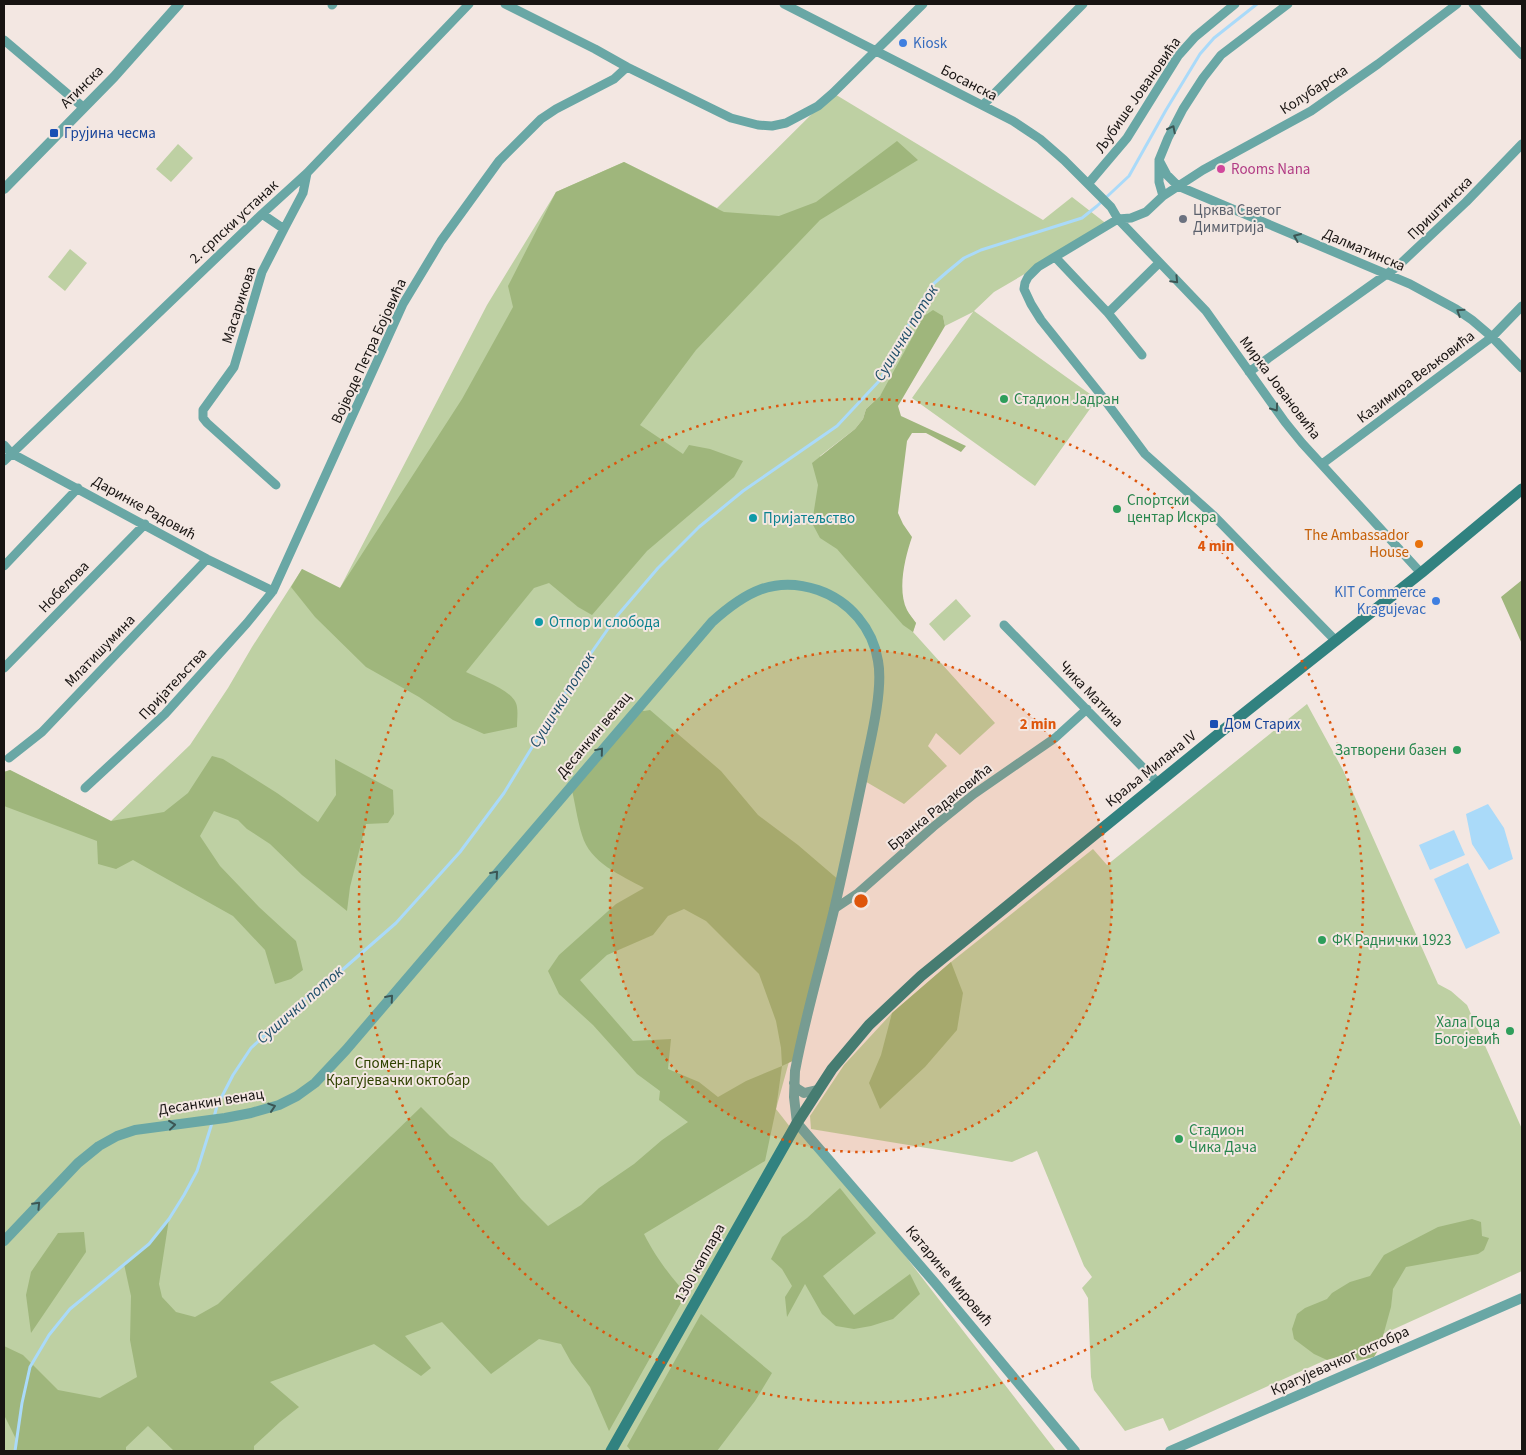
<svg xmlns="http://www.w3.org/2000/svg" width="1526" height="1455" font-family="'Source Sans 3',sans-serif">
	<rect width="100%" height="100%" fill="#f3e7e2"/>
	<!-- green -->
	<path fill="#bed0a3" d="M833,93l210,127 29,-23 36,28 -114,67 -20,19 123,88 -62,87 -123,-88 61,-86 -28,14 -2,-10 -63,80 -14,13 -3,10 -8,10 -35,27 6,44 90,123 -3,9 82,91 -35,32 -24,-22 -8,13 19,20 -43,38 -41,-24 -24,100 -63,229 18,23 7,-11 255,330h-1052v-679l6,-2 101,51 79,-76 38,-57 24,-41 50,-78 38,19 147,-283 69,-113 68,-30 93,46z
		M178,144l15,14 -22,24 -15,-13z
		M70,249l17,14 -22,28 -17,-14z
		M956,599l15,17 -27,25 -15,-17z
		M1307,704l36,66 95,214 13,7 16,14 55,124v142l-353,160 -6,-13 -38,13 -31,-41 -3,-13 -3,-79 -6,-10 10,-11 -8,-11 -47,-115 -25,11 -201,-33 -1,-13 34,-51 48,-52 59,-51 142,-113 14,16z"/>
	<!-- forest -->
	<path fill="#9fb67c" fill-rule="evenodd" d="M897,141l21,19 -98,60 -124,130 -56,75 43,29 6,-9 21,4 33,12 -9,16 -87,74 -55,64 -14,-8 -29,-24 -15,5 -68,84c13,7 49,18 51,35 1,6 0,14 0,20l-33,7 -31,-14 -34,-23 -53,-30 -51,-50 -24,-30 11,-18 38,19 122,-189 51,-92 -5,-21 48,-94 68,-30 100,50 55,4 37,-14z
		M933,310l10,6 2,10 -47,80 3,10 65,30 -5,6 -35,-19h-14l-5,8 -9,72 5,11 9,13c-7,20 -15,53 -5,73 2,4 6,9 9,13l-3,9 -10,-7 -66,-76 -17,-11 -8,-15 6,-38 -6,-22 43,-34 8,-10 3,-10 14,-13 44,-80z
		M1522,580v64l-21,-47z
		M637,709l7,2 6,-1 71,61 37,44 40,30 42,36 -43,178 -15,7 -6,43 -11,52 -121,73c12,24 25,40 42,60l-77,137 -19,-44 -19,-25 -10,-18 -22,-5 -48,35 -49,-52 -37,14 26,32 -10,8 -47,-32 -104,38 29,25 -19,15 -26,24v5h-80l-26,-25 -22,21v4h-111l1,-12 -12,-24v-69l19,9 35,35 42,8 37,-21 -7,-37 1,-44 -7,-32 25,-20 20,-25 -10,65 3,13 14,15 19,5 23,-13 203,-197 29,29 42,27 29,36 27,27 33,-21 18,-17 35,-24 28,-24 26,-18 -29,-22 1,-9 -23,-17 -44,-49 -34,-31 -11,-23 11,-16 57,-51 28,-16c-23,-13 -54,-25 -62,-53 -5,-16 -7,-33 -11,-49zM684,909l22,12 53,53 17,47 5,27 1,18 -36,15 -28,16 -19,-15 -31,-13 3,-30 -38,2 -53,-61 27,-25 46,-20 15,-19z
		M212,756l11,3 54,34 41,29 18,-27 -1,-36 58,31 1,24 -6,9 -22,1 -16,63 -3,24 -45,-36 -32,-31 -23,-15 -9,-9 -24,-9 -14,25 20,30 39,41 37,34 7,29 -12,9 -16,5 -10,-34 -32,-34 -100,-56 -17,9 -18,-5 -1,-23 -93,-35v-34l6,-2 101,51 53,-9 24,-19z
		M951,962l12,31 -6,37 -32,37 -45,42 -11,-26 12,-28 11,-42z
		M840,1188l36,45 -53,43 31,39 56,-41 10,20 -27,25 -22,7 -17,3 -18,-3 -14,-12 -17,-30 -18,33 -2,-20 7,-11 -10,-17 -11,-10 11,-22 25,-19z
		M1472,1219l9,3 1,14 7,2 -5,12 -6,4 -72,13 -13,22 -2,18 -11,40 -6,10 -18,4 -12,-6 -17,5 -13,-6 -20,-15 -2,-10 5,-15 8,-6 22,-9 5,-6 18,-11 20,-6 14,-21 54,-28z
		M84,1232l2,20 -55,81 -5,-38 5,-23 27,-39z
		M701,1314l71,59 -17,28 -38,50h-86l-4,-5z"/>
	<!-- water -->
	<path fill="#aadaf9" d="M1488,804l16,24 9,31 -24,11 -17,-26 -6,-30z
		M1454,830l11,25 -35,15 -11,-25z
		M1468,863l32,70 -34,16 -32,-70z"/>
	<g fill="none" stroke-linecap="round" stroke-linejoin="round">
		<!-- stream -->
		<path stroke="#aadaf9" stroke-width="3" d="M214,1117l3,-11 16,-31 18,-27 51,-47 31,-23 63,-55 64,-71 44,-59 78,-127 35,-50 41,-48 41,-41 44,-36 94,-65 43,-46 28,-54 23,-40 16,-14 17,-14 17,-8 101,-32 15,-12 32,-30 37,-66 34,-56 14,-16 43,-34
			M15,1451l7,-48 8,-36 19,-32 21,-26 79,-65 20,-25 15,-24 13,-24 15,-48"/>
		<!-- minor -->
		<path stroke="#69a7a5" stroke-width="9" d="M505,4l90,45 32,18
			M784,4l229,117 27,18 24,21 47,47 7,12 88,92 79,111 17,21 119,130
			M1288,4l-67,51 -18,23 -20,31 -15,29 -9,22 8,15 11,11 232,98 46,25 16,11 20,17 30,31
			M1473,4l49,51
			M332,5l1,-1
			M4,40l79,67
			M983,105l100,-101
			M1159,161v21l4,14
			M1088,184l39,-46 51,-82 17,-19 40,-33
			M262,214l22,15 -22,43 -28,95 -31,43v8l4,5 69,62
			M284,229l19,-36 4,-20
			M1055,257l53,56 51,-50
			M1108,313l34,42
			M1249,372l149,-106 68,-64 56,-58
			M4,445l7,8 196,106 66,32
			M4,461l258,-247 45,-41 162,-169
			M1322,464l170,-127 30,-31
			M4,566l74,-78
			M1004,625l154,158
			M1335,640l-122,-125 -68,-61 -44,-59 -60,-75 -10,-16 -7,-15 1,-6 3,-6 10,-10 80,-48 13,-1 15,-6 17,-16 40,-26 108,-59 67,-47 79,-60
			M4,668l141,-144
			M9,758l33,-26 165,-173
			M85,788l80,-74 82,-91 26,-32 130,-287 38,-63 58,-80 42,-42 15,-10 58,-30 13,-12 104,51 27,7 14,1 14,-3 32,-17 15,-13 90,-89
			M834,909l24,-16 75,-66 41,-33 81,-56 32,-29"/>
		<!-- tertiary -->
		<path stroke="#69a7a5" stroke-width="10" d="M4,189l110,-112 65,-73
			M794,1083l2,5 8,5 13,-3
			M4,1241l74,-78 21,-17 18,-10 18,-6 90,-12 26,-5 28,-8 18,-9 18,-13 31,-33 366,-428c32,-29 62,-47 106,-32 32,11 55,39 60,71 6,31 -10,89 -16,120 -9,43 -18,86 -28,129 -13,54 -29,107 -39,161l-1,26 3,26 138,160 140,168
			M1170,1451l352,-153"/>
		<!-- secondary -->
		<path stroke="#318280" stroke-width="11" d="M611,1451l186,-328 35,-54 37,-44 52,-49 317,-258 183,-145 101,-84"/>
	</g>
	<!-- one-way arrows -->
	<defs><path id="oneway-chevron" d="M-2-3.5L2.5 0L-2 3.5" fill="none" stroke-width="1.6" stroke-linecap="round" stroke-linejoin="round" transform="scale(1.25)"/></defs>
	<g stroke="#3c5654">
		<use href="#oneway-chevron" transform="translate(1172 129) rotate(-63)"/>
		<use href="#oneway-chevron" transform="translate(1297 237) rotate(-157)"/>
		<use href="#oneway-chevron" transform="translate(1175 280) rotate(46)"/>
		<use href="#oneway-chevron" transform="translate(1460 312) rotate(-147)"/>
		<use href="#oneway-chevron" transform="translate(1275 408) rotate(54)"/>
		<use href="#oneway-chevron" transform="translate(600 751) rotate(-50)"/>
		<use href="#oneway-chevron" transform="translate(495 874) rotate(-49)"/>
		<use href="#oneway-chevron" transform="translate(390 998) rotate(-49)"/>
		<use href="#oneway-chevron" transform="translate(272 1107) rotate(-18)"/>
		<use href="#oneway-chevron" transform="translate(172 1125) rotate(-6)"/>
		<use href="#oneway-chevron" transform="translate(37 1205) rotate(-46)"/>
	</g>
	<!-- distance rings -->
	<circle cx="861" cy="901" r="251" fill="#de560c" fill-opacity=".12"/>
	<g fill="none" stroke="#de560c" stroke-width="2.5" stroke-dasharray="2.5 5">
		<circle cx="861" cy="901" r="251"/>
		<circle cx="861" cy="901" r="502"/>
	</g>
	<!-- markers -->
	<g fill="#3f7fe0" stroke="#f3e7e2" stroke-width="2">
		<circle cx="903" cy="43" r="5"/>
		<circle cx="1436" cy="601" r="5"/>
	</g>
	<g fill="#1a4fb4" stroke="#f3e7e2" stroke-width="2">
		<rect x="49" y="128" width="10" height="10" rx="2.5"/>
		<rect x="1209" y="719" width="10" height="10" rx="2.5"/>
	</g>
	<circle fill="#d1479c" stroke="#f3e7e2" stroke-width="2" cx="1221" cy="169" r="5"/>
	<circle fill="#6b7280" stroke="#f3e7e2" stroke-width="2" cx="1183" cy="219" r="5"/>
	<g fill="#2e9e5b" stroke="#f3e7e2" stroke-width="2">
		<circle cx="1004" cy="399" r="5"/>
		<circle cx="1117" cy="509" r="5"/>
		<circle cx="1457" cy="750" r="5"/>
		<circle cx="1322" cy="940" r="5"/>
		<circle cx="1510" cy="1031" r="5"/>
		<circle cx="1179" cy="1139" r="5"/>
	</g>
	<g fill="#0f9aa8" stroke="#f3e7e2" stroke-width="2">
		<circle cx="753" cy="518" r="5"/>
		<circle cx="539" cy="622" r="5"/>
	</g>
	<circle fill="#e8710a" stroke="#f3e7e2" stroke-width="2" cx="1419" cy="544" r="5"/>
	<g text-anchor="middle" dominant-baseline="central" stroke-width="4" stroke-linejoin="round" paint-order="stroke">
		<!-- shop labels -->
		<g font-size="15" fill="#366cbe" stroke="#f3e7e2" text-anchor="start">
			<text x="913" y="43">Kiosk</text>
			<text x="1426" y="592" text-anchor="end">KIT Commerce<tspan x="1426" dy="17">Kragujevac</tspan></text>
		</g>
		<!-- street labels -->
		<g font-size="15" fill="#181412" stroke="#f3e7e2">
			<text transform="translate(969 83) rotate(27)">Босанска</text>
			<text transform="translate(82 87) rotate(-45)">Атинска</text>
			<text transform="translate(1314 90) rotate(-33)">Колубарска</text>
			<text transform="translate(1138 95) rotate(-55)">Љубише Јовановића</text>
			<text transform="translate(1440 208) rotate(-44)">Приштинска</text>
			<text transform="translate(234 222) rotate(-43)">2. српски устанак</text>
			<text transform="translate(1364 250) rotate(23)">Далматинска</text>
			<text transform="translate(239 305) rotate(-72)">Масарикова</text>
			<text transform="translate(369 351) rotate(-65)">Војводе Петра Бојовића</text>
			<text transform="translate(1416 377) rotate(-37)">Казимира Вељковића</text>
			<text transform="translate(1280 388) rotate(53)">Мирка Јовановића</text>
			<text transform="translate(144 508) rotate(29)">Даринке Радовић</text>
			<text transform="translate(64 587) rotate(-46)">Нобелова</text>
			<text transform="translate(100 651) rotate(-46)">Млатишумина</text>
			<text transform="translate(173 684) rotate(-47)">Пријатељства</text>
			<text transform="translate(1091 694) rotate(46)">Чика Матина</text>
			<text transform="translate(594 735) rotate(-50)">Десанкин венац</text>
			<text transform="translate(1151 769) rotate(-39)">Краља Милана IV</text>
			<text transform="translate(940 807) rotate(-39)">Бранка Радаковића</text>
			<text transform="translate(211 1102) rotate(-9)">Десанкин венац</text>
			<text transform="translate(700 1263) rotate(-61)">1300 каплара</text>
			<text transform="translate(949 1276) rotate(50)">Катарине Мировић</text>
			<text transform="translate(1340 1361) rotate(-24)">Крагујевачког октобра</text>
		</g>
		<!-- transit labels -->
		<g font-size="15" fill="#164399" stroke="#f3e7e2" text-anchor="start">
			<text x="64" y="133">Грујина чесма</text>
			<text x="1224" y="724">Дом Старих</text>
		</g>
		<!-- hotel labels -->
		<g font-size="15" fill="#b23c85" stroke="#f3e7e2" text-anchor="start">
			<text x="1231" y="169">Rooms Nana</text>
		</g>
		<!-- worship labels -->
		<g font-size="15" fill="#5b616d" stroke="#f3e7e2" text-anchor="start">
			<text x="1193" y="210">Црква Светог<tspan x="1193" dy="17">Димитрија</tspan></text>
		</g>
		<!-- leisure labels -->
		<g font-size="15" fill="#27864d" stroke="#f3e7e2" text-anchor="start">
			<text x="1014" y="399">Стадион Јадран</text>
			<text x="1127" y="500">Спортски<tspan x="1127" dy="17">центар Искра</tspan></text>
			<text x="1447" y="750" text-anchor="end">Затворени базен</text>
			<text x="1332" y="940">ФК Раднички 1923</text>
			<text x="1500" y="1022" text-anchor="end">Хала Гоца<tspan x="1500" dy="17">Богојевић</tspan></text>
			<text x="1189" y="1130">Стадион<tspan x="1189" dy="17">Чика Дача</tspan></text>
		</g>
		<!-- culture labels -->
		<g font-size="15" fill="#0d838f" stroke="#f3e7e2" text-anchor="start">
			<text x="763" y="518">Пријатељство</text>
			<text x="549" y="622">Отпор и слобода</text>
		</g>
		<!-- food labels -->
		<g font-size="15" fill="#c56008" stroke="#f3e7e2" text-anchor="end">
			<text x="1409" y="535">The Ambassador<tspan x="1409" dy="17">House</tspan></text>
		</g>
		<!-- park labels -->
		<g font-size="15" fill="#2f4200" stroke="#f3e7e2">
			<text x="398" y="1063">Спомен-парк<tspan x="398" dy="17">Крагујевачки октобар</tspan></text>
		</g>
		<!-- water labels -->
		<g font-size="16" font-style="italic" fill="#204f6a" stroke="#f3e7e2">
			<text transform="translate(906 333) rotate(-59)">Сушички поток</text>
			<text transform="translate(562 700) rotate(-58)">Сушички поток</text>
			<text transform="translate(300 1005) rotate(-41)">Сушички поток</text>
		</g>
	</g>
	<circle cx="861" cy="901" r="8" fill="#de560c" stroke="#f3e7e2" stroke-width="2.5"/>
	<g font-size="15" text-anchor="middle" font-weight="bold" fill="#de560c" stroke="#f3e7e2" stroke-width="4" stroke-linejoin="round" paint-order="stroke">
		<text x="1216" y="551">4 min</text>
		<text x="1038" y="729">2 min</text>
	</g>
	<!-- border -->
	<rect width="1526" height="1455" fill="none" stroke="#181412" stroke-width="10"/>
</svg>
